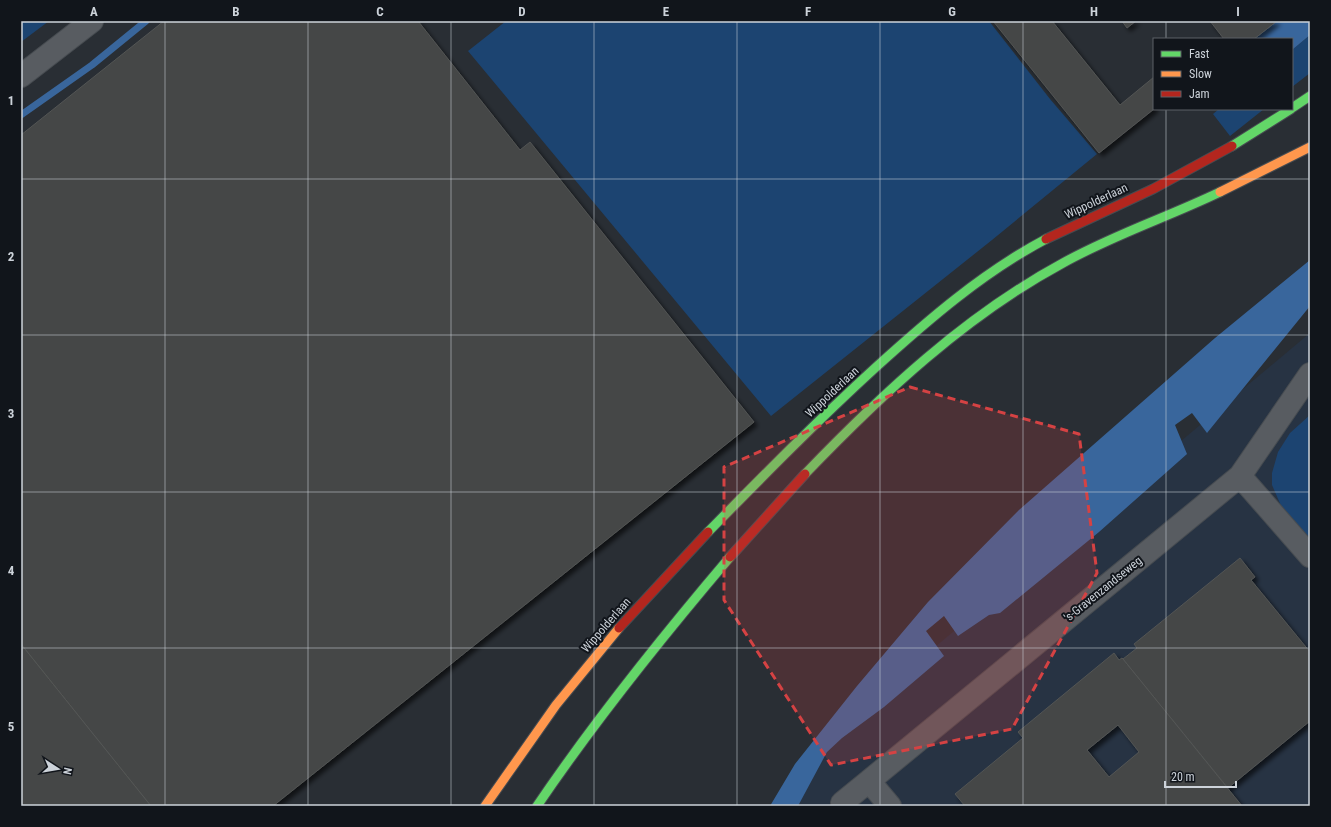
<svg xmlns="http://www.w3.org/2000/svg" width="1331" height="827" font-family="'Roboto Condensed',sans-serif">
	<defs>
		<filter id="shadow"><feDropShadow dx="3.5" dy="3.5" stdDeviation="2" flood-color="#0009"/></filter>
	</defs>
	<rect width="100%" height="100%" fill="#292e34"/>
	<!-- built -->
	<path fill="#273343" d="M1310,333v473h-521l31,-58 78,-70z"/>
	<!-- green -->
	<path fill="#1c4471" d="M21,21h28l-28,21z
		M506,21h483l61,78 47,55 -105,86 -221,176 -303,-365z
		M1310,35v38l-18,14v-37z
		M1219,109h45l-34,27 -17,-22z
		M1310,415v125l-28,-32 -10,-23v-12l6,-21 12,-19z"/>
	<!-- water -->
	<path fill="#39669c" d="M1269,21h41v14l-18,15v-11h-45z
		M1310,260v46l-103,127 -15,-20 -17,12 12,29 -88,78 -99,81 -11,2 -31,21 -14,-20 -18,15 18,25 -60,51 -42,31 -15,14 -29,54h-28l25,-42 62,-78 71,-84 91,-92 196,-172z"/>
	<g fill="none" stroke-linecap="round" stroke-linejoin="round">
		<!-- stream -->
		<path stroke="#39669c" stroke-width="7" d="M21,115l71,-50 54,-44"/>
	</g>
	<!-- building -->
	<path fill="#444646" stroke="#535554" fill-rule="evenodd" filter="url(#shadow)" d="M164,21h254l102,129 10,-8 224,280 -481,384h-122l-130,-162v-509z
		M993,21h59l68,84 34,-28v32l-55,44z
		M1122,21h14l-9,7z
		M1210,21h67l-23,18h-30z
		M1240,558l15,19 -4,3 59,72v69l-82,67 -105,-129 14,-11 -3,-4z
		M21,644l130,162h-130z
		M1114,653l5,7 3,-2 1,1 119,147h-277l-10,-12 68,-56 -5,-6zM1118,725l21,27 -30,25 -22,-27z"/>
	<g fill="none" stroke-linecap="round" stroke-linejoin="round">
		<!-- street casing -->
		<g stroke="#474c51" stroke-width="24">
			<path id="street" d="M21,76l71,-55
				M1240,476l70,80
				M869,781l371,-305 70,-102
				M844,806l-2,-3 27,-22 21,25"/>
		</g>
		<!-- fast casing -->
		<g stroke="#474c51" stroke-width="11">
			<path id="fast" d="M1292,108l18,-12
				M1232,146l59,-37
				M805,474c77,-80 160,-158 258,-211 50,-28 105,-46 157,-71
				M708,532c55,-56 109,-111 167,-164 53,-48 107,-95 171,-129
				M537,806c59,-87 125,-169 193,-249"/>
		</g>
		<!-- slow casing -->
		<g stroke="#474c51" stroke-width="11">
			<path id="slow" d="M1220,192l90,-45
				M485,806l71,-101 63,-77"/>
		</g>
		<!-- jam casing -->
		<g stroke="#474c51" stroke-width="11">
			<path id="jam" d="M1046,239l107,-50 79,-43
				M730,557l75,-83
				M619,628l89,-96"/>
		</g>
		<!-- street -->
		<use href="#street" stroke="#585c61" stroke-width="22"/>
		<!-- fast -->
		<use href="#fast" stroke="#63d668" stroke-width="9"/>
		<!-- slow -->
		<use href="#slow" stroke="#ff974d" stroke-width="9"/>
		<!-- jam -->
		<use href="#jam" stroke="#b3261e" stroke-width="9"/>
	</g>
	<!-- marked area -->
	<path fill="#d54243" fill-opacity="0.2" stroke="#d54243" stroke-width="3" stroke-dasharray="8 5" stroke-linejoin="round" d="M910,387l169,47 18,139 -85,156 -181,36 -107,-165v-133z"/>
	<!-- grid -->
	<path fill="none" stroke="#cdd3da" stroke-width="1" stroke-opacity="0.55" d="M165,21v785M308,21v785M451,21v785M594,21v785M737,21v785M880,21v785M1023,21v785M1166,21v18M1166,109v697M21,179h1289M21,335h1289M21,492h1289M21,648h1289"/>
	<g text-anchor="middle" dominant-baseline="central" stroke-width="4" stroke-linejoin="round" paint-order="stroke">
		<!-- street labels -->
		<g font-size="12" fill="#cdd3da" stroke="#11151b">
			<text transform="translate(1096 201) rotate(-25)">Wippolderlaan</text>
			<text transform="translate(832 392) rotate(-43)">Wippolderlaan</text>
			<text transform="translate(1103 589) rotate(-39)">'s-Gravenzandseweg</text>
			<text transform="translate(606 625) rotate(-49)">Wippolderlaan</text>
		</g>
	</g>
	<!-- border -->
	<rect width="1331" height="827" fill="none" stroke="#11151b" stroke-width="44"/>
	<!-- legend -->
	<rect x="1153" y="38" width="140" height="72" fill="#11151b" stroke="#5c6167"/>
	<rect x="1161" y="51" width="20" height="6" fill="#63d668" stroke="#5c6167"/>
	<text x="1189" y="58" font-size="12" fill="#cdd3da">Fast</text>
	<rect x="1161" y="71" width="20" height="6" fill="#ff974d" stroke="#5c6167"/>
	<text x="1189" y="78" font-size="12" fill="#cdd3da">Slow</text>
	<rect x="1161" y="91" width="20" height="6" fill="#b3261e" stroke="#5c6167"/>
	<text x="1189" y="98" font-size="12" fill="#cdd3da">Jam</text>
	<!-- north arrow -->
	<g transform="translate(58 769) rotate(102)" stroke="#11151b" stroke-width="3" paint-order="stroke">
	<path d="M0-3L7 15L0 10L-7 15Z" fill="#cdd3da"/>
	<text y="-6" font-size="11" font-weight="bold" text-anchor="middle" fill="#cdd3da">N</text>
	</g>
	<!-- scale -->
	<path d="M1165 781v6h71v-6" fill="none" stroke="#cdd3da" stroke-width="2"/>
	<text x="1171" y="781" font-size="12" fill="#cdd3da" stroke="#11151b" stroke-width="3" paint-order="stroke">20 m</text>
	<rect x="22" y="22" width="1287" height="783" fill="none" stroke="#cdd3da" stroke-width="1.5"/>
	<g font-size="13" text-anchor="middle" font-weight="bold" fill="#cdd3da">
		<text x="94" y="16">A</text>
		<text x="236" y="16">B</text>
		<text x="380" y="16">C</text>
		<text x="522" y="16">D</text>
		<text x="666" y="16">E</text>
		<text x="808" y="16">F</text>
		<text x="952" y="16">G</text>
		<text x="1094" y="16">H</text>
		<text x="1238" y="16">I</text>
		<text x="11" y="105">1</text>
		<text x="11" y="261">2</text>
		<text x="11" y="418">3</text>
		<text x="11" y="575">4</text>
		<text x="11" y="731">5</text>
	</g>
</svg>
